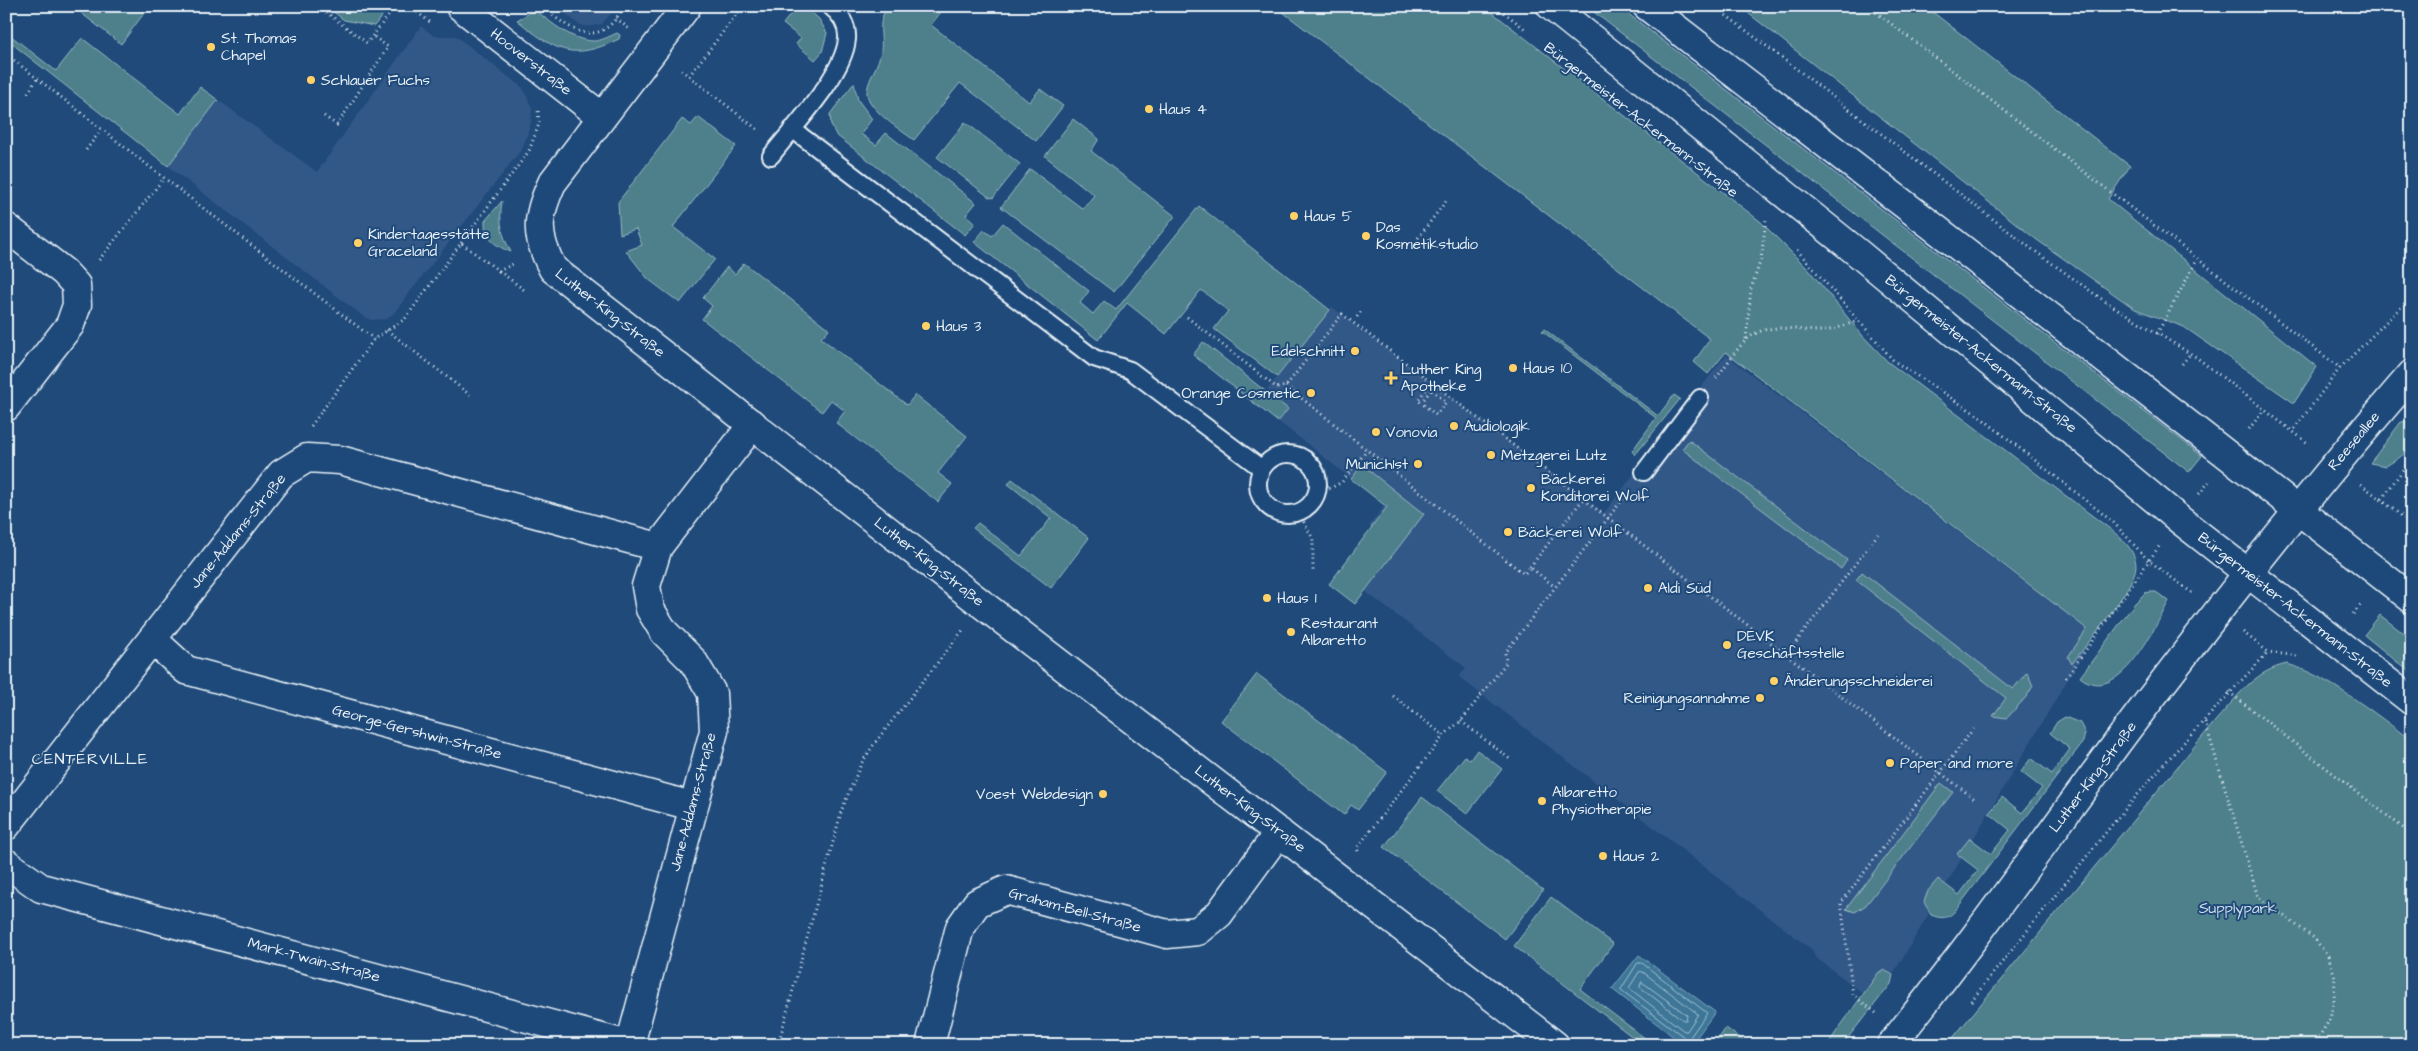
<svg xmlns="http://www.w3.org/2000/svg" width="2418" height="1051" font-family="'Architects Daughter',sans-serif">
	<rect width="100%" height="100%" fill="#1f4a7a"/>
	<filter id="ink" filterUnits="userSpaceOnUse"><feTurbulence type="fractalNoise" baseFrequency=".02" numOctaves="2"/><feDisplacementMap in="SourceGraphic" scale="10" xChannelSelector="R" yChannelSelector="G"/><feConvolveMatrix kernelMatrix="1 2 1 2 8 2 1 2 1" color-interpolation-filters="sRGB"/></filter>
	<g filter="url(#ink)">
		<!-- built -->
		<path fill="#325888" d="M556,6h61l-15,18 -15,3 -9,-3z
			M421,26l13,10h22l67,52 9,20 -1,14 -5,17 -5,11 -128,164 -7,5 -15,1 -7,-3 -196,-151 50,-66 99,72z
			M1332,307l272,206 122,-158 368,280 -218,368 -61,-46 -3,-7 -13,-10 -340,-263 7,-9 -104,-79 32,-43 -25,-20 16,-21 -129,-101z"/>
		<!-- green -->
		<path fill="#4e808b" stroke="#9bb8c2" d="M72,6h74l2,2 -27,36z
			M326,6h64l-16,20 -30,-6z
			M797,6h7l15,13 8,14 -5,19 -7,8 -19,-16 5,-6 -18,-14z
			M888,6h54l2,2 -13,17 98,77 11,-13 23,17 -27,35 -76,-58 -46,57c-12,-9 -49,-32 -47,-49 2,-14 12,-26 14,-40 2,-18 -5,-28 7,-45z
			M1275,6h209l277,216 48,48 53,65 26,27 222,167c11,9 26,21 26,37 -1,22 -50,78 -64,98l-4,-7 19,-28 -361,-277 -18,22 -14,-12 16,-23z
			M1586,6h32l584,450 -13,16z
			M1739,6h186l205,160 -22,33 209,168 -23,36 -110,-76 -49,-18 -98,-69z
			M535,10c17,13 37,31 59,31 7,0 16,-5 23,-8l3,2 -1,4c-48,23 -63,12 -102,-19z
			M6,32l50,39 26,-33 98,76 20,-27 18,13 -50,66 -162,-127z
			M854,83l4,17 14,19 -11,15 15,11 10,-12 90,70 -10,12 9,8 -10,12 -129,-100 -5,-10 -1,-11z
			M698,117l38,29 -63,81 42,32 -35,44 -32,-24 -22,-28 16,-6 -6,-16 -16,5 -2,-32 64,-83 9,6z
			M1073,119l26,20 -8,12 84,65 -61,76 -113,-85 29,-38 53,40 11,-14 -49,-39z
			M965,122l55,42 -27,34 -4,-1 -52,-40z
			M502,201c-3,20 -1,33 9,51 -15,-6 -27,-13 -26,-31z
			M1199,206l131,104 -53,67 -63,-48 14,-18 -27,-21 -35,44 -39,-31 -29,37 -124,-98 10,-12 8,6 11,-13 86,68 -9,12 13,11 11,-13 12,9z
			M744,263l85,66 -8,9 86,67 8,-10 52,41 -29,37 14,11 -14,18 -102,-79 9,-12 -14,-11 -9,12 -120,-93 10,-13 -9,-8 24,-31 8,7z
			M1544,329l114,87 16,-21 6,4 -45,56 -3,-4 24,-33 -114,-87z
			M1203,342l85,67 -10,13 -85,-67z
			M2412,421c0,28 -2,31 -26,45l-16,-3 31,-41z
			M1689,440l158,120 -6,9 -159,-120z
			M1362,465l62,49 -69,90 -26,-20 58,-77 -36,-28z
			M1012,479l77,59 -38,50 -78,-60 5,-5 43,33 30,-38 -43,-34z
			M1862,572l151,117 14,-17 6,14 -6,10 -20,22 -14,-2 13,-18 -150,-118z
			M2150,592h6l13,9c-14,26 -51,107 -89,76l55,-74 10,-10z
			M2380,615l32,25v34l-48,-39z
			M2287,664c38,10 92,52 125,77v304h-465l270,-326c22,-24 37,-48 70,-55z
			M1257,674l130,98 -29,38 -7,-5 -7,10 -123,-94z
			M2065,717l15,6 5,10 -2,9 -128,169c-7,8 -14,8 -24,4l-7,-14 4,-10 10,-12 21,16 19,-25 -21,-16 13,-16 21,16 19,-24 -21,-17 13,-16 20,16 20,-25 -21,-16 10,-14 21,16 18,-25 -20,-16 7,-11z
			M1477,750l25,19 -35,45 -30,-23 28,-35 5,4z
			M1941,783l12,9 -87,113 -11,7 -9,-3z
			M1422,797l121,93 -38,49 -121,-92z
			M1551,897l62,47 -33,45 74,56h-11l-129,-99z
			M1884,970l9,5 -2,9 -49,61h-15l52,-73z
			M1726,1028l23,17h-35z"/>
		<!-- water -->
		<path fill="#3e7697" stroke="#82a7be" d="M1639,955l76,57 -24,33h-7l-72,-56z"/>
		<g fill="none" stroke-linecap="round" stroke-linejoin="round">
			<!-- shore -->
			<path stroke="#a4c0d1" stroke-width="1" d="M1638,963h4l65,50 -19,27 -67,-50z
				M1643,972l55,42 -11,17h-3l-55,-43 10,-16z
				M1642,982l45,33 -1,5h-3l-43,-33z"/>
			<!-- service casing -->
			<g stroke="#e8f1f8" stroke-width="20">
				<path id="service" d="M792,129l302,229 36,12 132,99
					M771,156c22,-29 73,-81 76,-117 1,-14 -7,-25 -17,-33
					M1258 484a30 30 0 1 1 60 0a30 30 0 1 1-60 0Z
					M1644,472l56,-74"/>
			</g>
			<!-- minor casing -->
			<g stroke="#e8f1f8" stroke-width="31">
				<path id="minor" d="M460,6l142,111
					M687,6l-135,177c-16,35 -17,52 1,86l425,332 577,444
					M6,227l58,45 12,13 1,20 -7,20 -64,82
					M152,639l34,31 506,136
					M6,826l275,-352 26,-16 33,2 318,87
					M6,863l35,25 587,157
					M630,1045l84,-314 -2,-38 -19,-32 -29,-29 -14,-23 -4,-23 12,-39 95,-123
					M930,1045l30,-118 17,-24 29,-13 161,44 31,-3 21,-17 60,-82
					M1891,1045c83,-103 159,-212 238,-318 91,-120 184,-239 283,-353"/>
			</g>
			<!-- secondary casing -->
			<g stroke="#e8f1f8" stroke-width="31">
				<path id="secondary" d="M1551,6l307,247 322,267 232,181
					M1647,6l424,327 341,266"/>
			</g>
			<!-- path -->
			<path stroke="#e8f1f8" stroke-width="3" stroke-dasharray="1 4" stroke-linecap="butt" d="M318,6l49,37 29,-37
				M409,6l21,16
				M541,6c19,15 46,40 69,19 6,-5 10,-13 15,-19
				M1496,6l29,23
				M1714,6l318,243 71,51 93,57 113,87
				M1868,6l472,362 -48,64
				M601,7v-1
				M616,18l13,11
				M6,54l158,124 210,161
				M681,70l76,59
				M689,76l54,-70
				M28,93l9,-14
				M324,116l13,9 51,-78 -15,-11
				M86,150l15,-20
				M1418,238l28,-37
				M461,243l68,-92 10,-27 -1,-15
				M1797,250l97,111 85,55 134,106 35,38 44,33
				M99,260l65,-82
				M499,271l28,21
				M1187,317l90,71 9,-2 56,-72 634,486
				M1357,317l5,-7
				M387,330l83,65
				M2157,334l40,-74
				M1746,339l5,-50 10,-30 5,-39
				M2182,364l9,-11
				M2340,368l72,-72
				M1716,378c10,-12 18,-26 29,-37 22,-21 49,-10 75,-10 13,0 25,-6 37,-10
				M1286,386l238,188 6,-7 25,20
				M1428,387l18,15 -10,13 -18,-15z
				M1424,399l7,-9
				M311,426l63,-87 31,-20 56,-76 38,28 16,-8
				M2249,429l15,-19
				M2361,484l51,40
				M2199,494l10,-12
				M1316,496l26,-14 25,-32
				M2382,499l30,-42
				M1299,513l14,26v34
				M2406,553l6,-7
				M1530,567l54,-69
				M2353,614l9,-11
				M2243,632l25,20 29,4
				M1787,654l91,-120
				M2066,678l94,-133
				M2229,692l183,143
				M1393,696l50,39
				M1461,721l50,39
				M2205,722l53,175 56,41 14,18 7,21 -1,23 -4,19 -16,26
				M1358,851l-1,-3 87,-113 17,-14 45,-58 -1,-10 123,-161
				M1971,1001l140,-175 51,-60 106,-114
				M1876,1013l-23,-18 -12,-92 133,-175
				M778,1045l64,-236 19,-45 13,-20 89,-114"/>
			<!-- service -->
			<use href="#service" stroke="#1f4a7a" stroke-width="16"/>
			<!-- minor -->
			<use href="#minor" stroke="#1f4a7a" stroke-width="28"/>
			<!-- secondary -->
			<use href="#secondary" stroke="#1f4a7a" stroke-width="28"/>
		</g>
	</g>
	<!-- markers -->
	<g fill="#ffd166" stroke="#1f4a7a" stroke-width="2">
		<circle cx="211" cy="47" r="5"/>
		<circle cx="311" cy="80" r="5"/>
		<circle cx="1149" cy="109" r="5"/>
		<circle cx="1294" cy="216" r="5"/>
		<circle cx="1366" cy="236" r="5"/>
		<circle cx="358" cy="243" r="5"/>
		<circle cx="926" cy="326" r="5"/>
		<circle cx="1355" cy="351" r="5"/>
		<circle cx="1513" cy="368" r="5"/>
		<path d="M1388.5 370.5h5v5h5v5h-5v5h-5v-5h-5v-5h5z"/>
		<circle cx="1311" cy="393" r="5"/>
		<circle cx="1454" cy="426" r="5"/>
		<circle cx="1376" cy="432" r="5"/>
		<circle cx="1491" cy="455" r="5"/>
		<circle cx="1418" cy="464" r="5"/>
		<circle cx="1531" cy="488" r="5"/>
		<circle cx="1508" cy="532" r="5"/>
		<circle cx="1648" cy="588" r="5"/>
		<circle cx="1267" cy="598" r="5"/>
		<circle cx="1291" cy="632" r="5"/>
		<circle cx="1727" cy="645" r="5"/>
		<circle cx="1774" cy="681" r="5"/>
		<circle cx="1760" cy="698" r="5"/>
		<circle cx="1890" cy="763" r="5"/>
		<circle cx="1103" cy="794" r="5"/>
		<circle cx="1542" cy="801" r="5"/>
		<circle cx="1603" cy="856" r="5"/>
	</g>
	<g text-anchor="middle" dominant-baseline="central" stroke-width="4" stroke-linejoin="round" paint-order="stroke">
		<!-- poi labels -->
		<g font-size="15" fill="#e8f1f8" stroke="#1f4a7a" text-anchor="start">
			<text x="221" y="38">St. Thomas<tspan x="221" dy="17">Chapel</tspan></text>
			<text x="321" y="80">Schlauer Fuchs</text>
			<text x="1159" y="109">Haus 4</text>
			<text x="1304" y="216">Haus 5</text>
			<text x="1376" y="227">Das<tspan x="1376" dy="17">Kosmetikstudio</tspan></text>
			<text x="368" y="234">Kindertagesstätte<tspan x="368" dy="17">Graceland</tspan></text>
			<text x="936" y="326">Haus 3</text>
			<text x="1345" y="351" text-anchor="end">Edelschnitt</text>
			<text x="1523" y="368">Haus 10</text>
			<text x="1401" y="369">Luther King<tspan x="1401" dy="17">Apotheke</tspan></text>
			<text x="1301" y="393" text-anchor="end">Orange Cosmetic</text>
			<text x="1464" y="426">Audiologik</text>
			<text x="1386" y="432">Vonovia</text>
			<text x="1501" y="455">Metzgerei Lutz</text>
			<text x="1408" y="464" text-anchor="end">Munich1st</text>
			<text x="1541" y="479">Bäckerei<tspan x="1541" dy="17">Konditorei Wolf</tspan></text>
			<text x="1518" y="532">Bäckerei Wolf</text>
			<text x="1658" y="588">Aldi Süd</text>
			<text x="1277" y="598">Haus 1</text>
			<text x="1301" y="623">Restaurant<tspan x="1301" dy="17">Albaretto</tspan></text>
			<text x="1737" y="636">DEVK<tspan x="1737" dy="17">Geschäftsstelle</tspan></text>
			<text x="1784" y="681">Änderungsschneiderei</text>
			<text x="1750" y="698" text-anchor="end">Reinigungsannahme</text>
			<text x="1900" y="763">Paper and more</text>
			<text x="1552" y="792">Albaretto<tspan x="1552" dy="17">Physiotherapie</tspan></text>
			<text x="1093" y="794" text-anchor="end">Voest Webdesign</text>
			<text x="1613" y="856">Haus 2</text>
		</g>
		<!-- street labels -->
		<g font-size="15" fill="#e8f1f8" stroke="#1f4a7a">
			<text transform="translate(531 62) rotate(38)">Hooverstraße</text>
			<text transform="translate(1641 120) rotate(38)">Bürgermeister-Ackermann-Straße</text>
			<text transform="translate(610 313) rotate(38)">Luther-King-Straße</text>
			<text transform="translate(1981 354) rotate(39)">Bürgermeister-Ackermann-Straße</text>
			<text transform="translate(2354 441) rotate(-50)">Reeseallee</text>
			<text transform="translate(238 531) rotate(-51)">Jane-Addams-Straße</text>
			<text transform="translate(929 562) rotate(38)">Luther-King-Straße</text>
			<text transform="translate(2295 610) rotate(38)">Bürgermeister-Ackermann-Straße</text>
			<text transform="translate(417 732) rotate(15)">George-Gershwin-Straße</text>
			<text transform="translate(2093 777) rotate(-53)">Luther-King-Straße</text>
			<text transform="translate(693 802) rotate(-75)">Jane-Addams-Straße</text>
			<text transform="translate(1250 809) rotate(37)">Luther-King-Straße</text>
			<text transform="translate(1075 910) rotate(15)">Graham-Bell-Straße</text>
			<text transform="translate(314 960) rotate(15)">Mark-Twain-Straße</text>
		</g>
		<!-- park labels -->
		<g font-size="15" fill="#d1e0e8" stroke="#1f4a7a">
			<text x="2238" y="908">Supplypark</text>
		</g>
		<!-- neighbourhood labels -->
		<g font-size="16" letter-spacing="1" fill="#e8f1f8" stroke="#1f4a7a">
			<text x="90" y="759">CENTERVILLE</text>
		</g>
	</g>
	<!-- margin -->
	<rect width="2418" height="1051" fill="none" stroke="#1f4a7a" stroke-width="25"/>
	<rect x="12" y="12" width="2393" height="1026" fill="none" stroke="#e8f1f8" stroke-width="2" filter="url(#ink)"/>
</svg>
